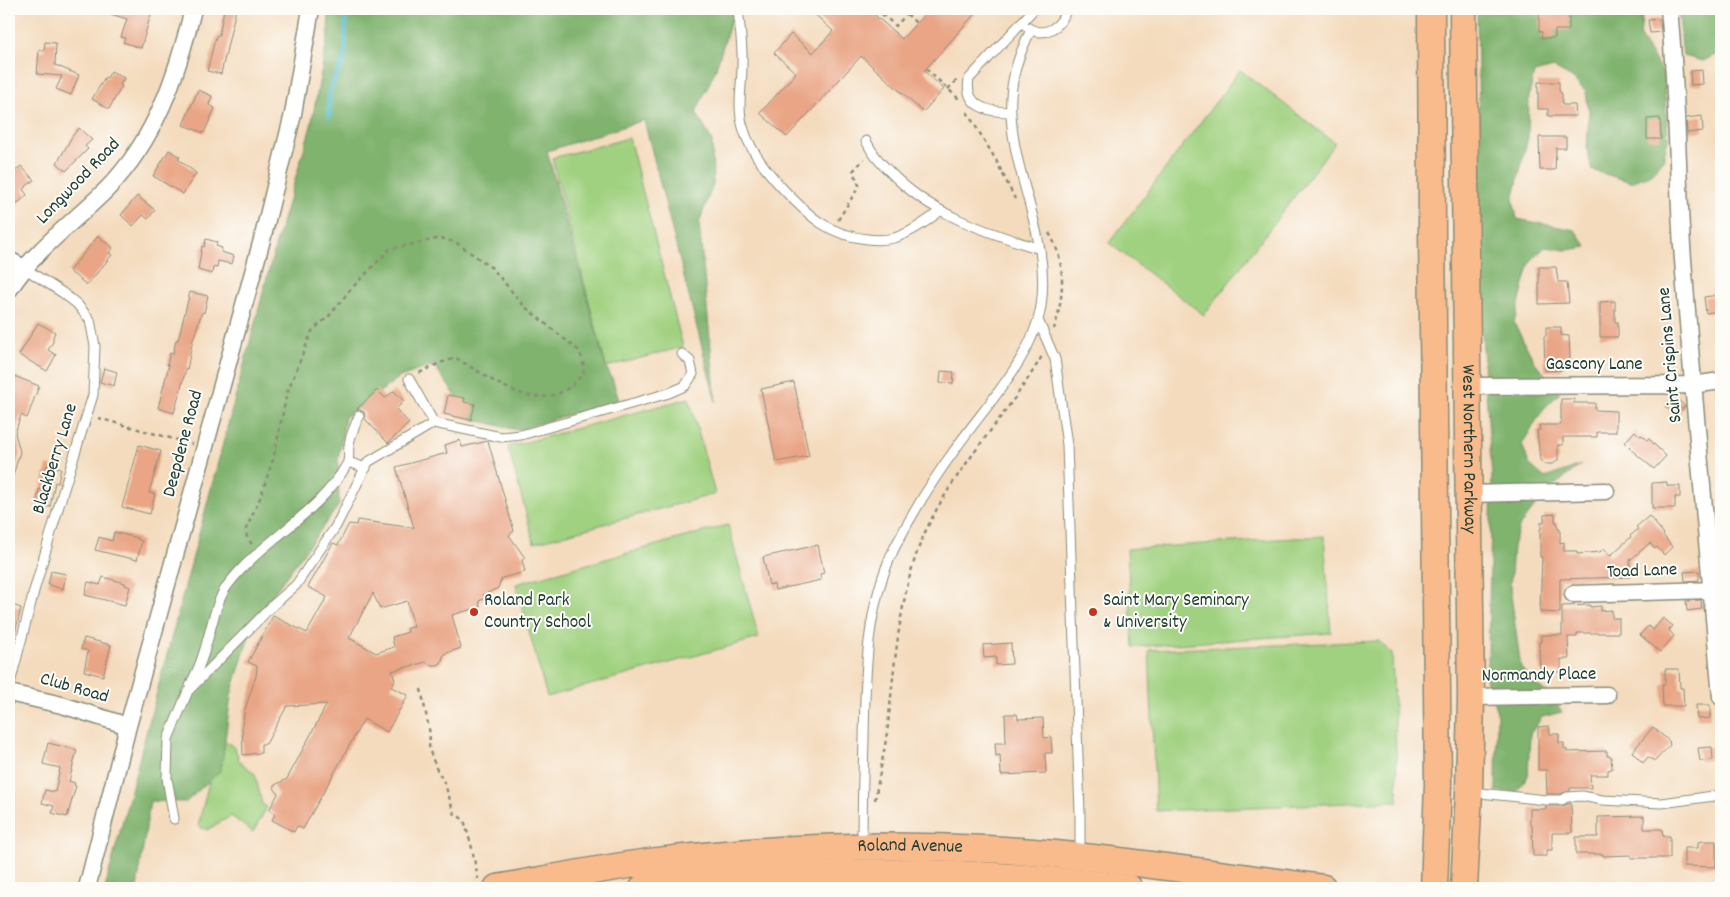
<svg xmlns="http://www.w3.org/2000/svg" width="1730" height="897" font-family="Dekko,sans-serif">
	<rect width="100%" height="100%" fill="#fdfcf7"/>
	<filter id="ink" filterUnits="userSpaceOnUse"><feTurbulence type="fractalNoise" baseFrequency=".02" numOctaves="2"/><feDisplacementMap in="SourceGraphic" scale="10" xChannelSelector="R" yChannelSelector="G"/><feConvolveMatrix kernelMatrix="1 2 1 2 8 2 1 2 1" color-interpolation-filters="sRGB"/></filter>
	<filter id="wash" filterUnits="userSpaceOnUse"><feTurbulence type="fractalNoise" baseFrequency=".0096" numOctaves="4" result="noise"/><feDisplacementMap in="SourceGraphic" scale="20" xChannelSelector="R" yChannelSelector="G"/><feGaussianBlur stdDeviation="1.12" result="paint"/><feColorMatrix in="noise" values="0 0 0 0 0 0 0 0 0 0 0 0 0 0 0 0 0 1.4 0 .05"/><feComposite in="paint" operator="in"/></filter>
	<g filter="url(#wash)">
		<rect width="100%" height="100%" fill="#f4dbbe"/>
		<!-- green -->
		<path fill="#a0d180" stroke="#60875a" d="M1240,70l95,73 -131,172 -95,-72z
			M629,138l54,209 -77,20 -54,-209z
			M689,398l26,96 -181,49 -26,-96z
			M728,525l31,113 -212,59 -31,-113z
			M1324,536l7,97 -198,14 -6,-98z
			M1379,641l13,13 6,147 -242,10 -7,-161z
			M223,740c11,5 14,10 16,21l16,13 7,30 5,3 -14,25 -22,-16 -24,14 -9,-4 12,-48z"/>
		<!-- forest -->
		<path fill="#80b36e" stroke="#507851" d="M329,9h402l1,9 -17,53 -19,41 16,29 1,43 -14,39 17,179 -72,-282 -97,31 59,216 6,11 7,22 -102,30 -45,-11 -38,-54 -34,12 -55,40 -7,44 1,44 -85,115 -23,75 -10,75 -35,32 -36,-1 -13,87h-32l172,-648 34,-114 17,-90z
			M1477,9h169l-4,7 -2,21 23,36 5,66 -5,21 -13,15 -19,7 -39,-12 -5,-20 2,-38 -3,-20 -14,-14 -18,-10 -20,5 -5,23 -1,41 -15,63 4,19 58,11 12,17 -20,3 -22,-3 -15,15 -16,61 20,38 26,32 -16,15 -22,36 7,20 16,14 36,-13 -34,26 -27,34 -7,21 -3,42 11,80 13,16 17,11 11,17 -20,5 -12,17 -2,42 -12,16 -20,-1 1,-79 -12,-36 3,-20 4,-179 -15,-215 -1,-78 3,-59z
			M1682,9h39v43l-18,9 -20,-5 -4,-40z"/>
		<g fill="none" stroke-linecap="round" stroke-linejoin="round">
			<!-- stream -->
			<path stroke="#56bed3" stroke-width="4.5" d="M329,117v-25l16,-34 1,-49"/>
		</g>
		<g id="blocks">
			<!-- building -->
			<path fill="#e9a585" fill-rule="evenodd" d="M104,9h29l18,5 -10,34 -18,-6 2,-4 -4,-1 6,-18 -23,-7z
				M224,9h12l-15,65 -14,-3 7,-28 3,-8 2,1z
				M809,9h59l34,30 27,-30h50l-55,62 20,18 -21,23 -62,-56 -74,81 -27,-24 36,-40 -22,-20 17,-19 22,19 20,-22z
				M1539,9h30v21h-14v8h-14l1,-6 -3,-1z
				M1660,19l1,13 -11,1 -2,-13z
				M45,42l11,1 -1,22 24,10 -8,20 -15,-6 6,-13 -25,-2 2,-24 5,1z
				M1702,70l1,14 -12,1 -1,-14z
				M111,71l13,7 -4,7 2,1 -13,23 -17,-10 13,-22 2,1z
				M1538,82h21v9l3,3v11h13l1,11h-28v-7h-10z
				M198,90l14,6 -3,9 6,3 -11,25 -21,-8z
				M1702,116l1,15 -16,2 -1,-15z
				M1660,118l1,21h-14v-20z
				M79,128l13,12 -7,6 3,3 -22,22 -9,-8 16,-28z
				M1539,137h27v11h-10l-1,22h-15z
				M169,150l11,7 -2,2 18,14 -13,21 -30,-18z
				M21,166l13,14 -11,9 4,6 -18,16v-34z
				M137,196l18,14 -7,9 -5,-4 -10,11 -12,-11z
				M98,236l15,12 -4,5 3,2 -25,30 -18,-14z
				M206,239l11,3 -1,4 6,2 -1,4 13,4 -2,8 -14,-3 -1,7 -4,-1 -1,7 -14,-4 4,-24 2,1z
				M1539,267h17l2,15h9l2,21 -30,1z
				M190,292l18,4 -4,17 -2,-1 -10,31 -5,27 -1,-1 -12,44 -16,-5 11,-43h-2l3,-12 3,1 3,-14h2z
				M1719,295l2,16 -15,2 -2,-16z
				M1615,301v21h3v15h-18v-35z
				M38,323l17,9 -2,5v5l-5,8 8,5 -9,16 -28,-16z
				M1546,327h15v8l8,1 1,25 -8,1v8l-17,1 -1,-35h2z
				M104,368l13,4 -3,14 -14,-4z
				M941,371l13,1 -1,12 -13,-1z
				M12,375l27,11 -12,32 -6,-3 -6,18 5,19 -8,27 -3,-1v-95z
				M794,382l15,74 -33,6 -15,-73z
				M377,390l8,8 9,-7 10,10 -8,8 13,14 -21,20 -23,-24 -1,-7 -7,-3z
				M448,395l17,3 -1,4 11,2 -4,16 -27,-6z
				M1674,396l11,10 -9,10 -11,-10z
				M1561,399h13v4h21v7l21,1v21h-19v5h-34v8h-5v15l-5,4h-9l-4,-4 -3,-30h3l-1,-5h22z
				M1635,431l5,5 2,-1 5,5 2,-1 17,17 -12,13 -25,-21 1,-1 -5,-5z
				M460,440l2,7 26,-6 26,90 -5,4 16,23 -3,2 3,12 -23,6 -4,10 -15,7 2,3 -6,3 1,6 -28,8 9,33 -17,6 -3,9 -4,2h-6l-5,-3 -34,9 3,9 -4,7 17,8 -21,37 -23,-13 -61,110 -6,-3 -3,6 -22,-12 3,-6 -6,-4 9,-16 -5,-8 14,-7 40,-75 -40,2 -21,38h-5v9l-18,2 -1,-29 3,-17 11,-33 1,-10 -9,-4 25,-46 34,17 20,-36 -19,-10 25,-44 5,2 11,-21 7,1 1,-5 57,8 -18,-61 51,-14 -2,-8zM373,593l7,16 27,-8 7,26 -7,1 1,4 -16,5 2,10 -18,6 -27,-15z
				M139,445l22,6 -12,42 6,1 -5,20 -28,-7z
				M47,465l14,3 -3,15 -3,-1 -5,25 -14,-3 3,-15 2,1z
				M1667,482v4h13v11h-5v11h-23v-25z
				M1555,514v8h2l1,7h2v14l4,-1v9h13v3l23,-2 4,-4 6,8 21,-19 -1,-1 8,-7 -2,-2 13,-11 15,18 -1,1 9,12 -8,8 -7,-8 -2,2 -5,-6 -20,17v17l-70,2v34l-20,-1 2,-55h-2v-28h1v-7h3v-7z
				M114,532l24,6v2l4,1 -5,19 -42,-10 4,-13 13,4z
				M818,545l6,28 -4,1 1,6 -46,10 -1,-6 -5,1 -6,-28z
				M51,571l15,3 -3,15 -15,-4z
				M1699,571v9l-14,1 -1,-9z
				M103,577l22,6v2l5,2 -5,18 -40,-10 3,-13 12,3z
				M1701,600l1,9 -15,2 -1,-10z
				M9,604l12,4 -8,34 -4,-1z
				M1590,605v2l11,-1v5l11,-1v8h7v15h-42v4h-9l1,22h-8v13l-21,-1 -1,-29h2v-7h21v-29z
				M1663,618l10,8 -4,4 5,6 -14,16 -20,-17 8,-9 5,4z
				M84,638l27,7 -8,31 -19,-5 4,-20 -7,-2z
				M1011,643l1,21 -16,1v-8l-12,1 -1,-13z
				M1665,669h14l1,19h3l1,18h-21l-1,-22h3z
				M1696,705h14v13l-13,1z
				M1005,714h12l1,5 25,-1 1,20 7,-1 1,16h-7l1,20 -45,2 -1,-20 -4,1 -1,-13h11z
				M1549,726l1,8h9v9h5v6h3v3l40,-1v5h4l1,13 -4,1v5h-18l1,13h-21v3l-10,3h-13l-1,-24h-8v-43z
				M1653,727l17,15 -1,1 1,2 -15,16 -7,-4 -5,6 -11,-11z
				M48,743l29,7 -8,31 6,2 -1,2 2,1 -9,31 -15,-4 2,-7 -12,-3 3,-13 10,2 5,-24 -17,-4z
				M1712,747l1,13 -13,1 -2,-13z
				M1571,803l1,30h-20v17h-5v6h-14l-1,-32h-2v-15h16v-3h16z
				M1644,816v13h18l1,7h7v22h-39v-3l-28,1v-2h-27v-17h22v-20z
				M1703,841h13v26l-32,-1v-18h14v-6z"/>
		</g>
	</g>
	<g filter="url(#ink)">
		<use href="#blocks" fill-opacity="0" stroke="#8a8c79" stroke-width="1"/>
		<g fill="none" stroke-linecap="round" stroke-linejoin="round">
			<!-- service casing -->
			<g stroke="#8a8c79" stroke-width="11">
				<path id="service" d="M738,9c2,19 5,38 4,57 0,19 -5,42 1,61 6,23 25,46 41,63 26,27 45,45 83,49 9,1 18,1 27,-1 17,-5 32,-16 46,-27
					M1027,27c17,12 35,0 39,-18
					M1011,112c-23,0 -47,-5 -42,-33l65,-70
					M866,141c6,12 13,21 23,30 42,44 95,60 151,78
					M1038,320l17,39 12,86 13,368v42
					M409,379l25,44
					M348,462l18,6
					M190,686c4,-9 9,-18 12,-28 8,-21 12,-54 25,-72 34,-46 92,-71 120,-122 3,-6 1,-13 2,-19 1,-10 6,-19 10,-29
					M9,687l25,-96 29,-99 30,-97 2,-49 -5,-26 -13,-16 -14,-11 -39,-25
					M1471,792l75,8h16l5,-3 15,-1 20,4 60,3 59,-8
					M174,819l-7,-41 1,-39 20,-48 84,-85 24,-21 40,-59 32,-64 66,-39 67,14 20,-2 148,-42 16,-7 8,-12 -3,-13 -8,-7
					M862,844c0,-35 1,-70 2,-105 1,-63 2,-134 31,-192 17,-33 37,-66 59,-96 29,-43 79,-92 87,-145 10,-67 -27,-127 -30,-192 -2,-29 7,-59 20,-84"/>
			</g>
			<!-- minor casing -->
			<g stroke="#8a8c79" stroke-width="19">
				<path id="minor" d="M1669,9c8,79 8,158 13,237 11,151 26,301 39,451
					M9,260l15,8
					M9,290c25,-40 65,-68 98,-101 49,-50 70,-114 86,-180
					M1467,386l225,-1 29,-4
					M1468,494l138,-3
					M1573,594l139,-4
					M9,693l53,12 66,21
					M1471,697l136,-2
					M87,888l41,-162 135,-490 30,-122 18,-105"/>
			</g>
			<!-- primary casing -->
			<g stroke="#8a8c79" stroke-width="29">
				<g id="primary">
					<path d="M1431,9l1,224 6,551 -4,104"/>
					<path id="s1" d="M1463,9l8,688 -2,95 -5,96"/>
					<path id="s2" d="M497,888c51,-9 101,-19 152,-26 112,-14 226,-19 338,-13 113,6 225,25 336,39"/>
					<path d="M643,888c38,-6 76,-8 114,-11 124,-9 248,-4 372,11"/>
				</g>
			</g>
			<!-- path -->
			<path stroke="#8a8c79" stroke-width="2.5" stroke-dasharray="4 4" stroke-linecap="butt" d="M876,9l20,17 15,-17
				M874,14l4,-4
				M907,14l9,9
				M926,69l33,30
				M948,89l10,-10
				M967,112l29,48 19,39
				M838,220l20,-32 1,-3 -6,-14 11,-12
				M1049,233c18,29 15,64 5,96
				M98,418l94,26
				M252,544l-5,-6 -1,-9 15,-33 13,-40 13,-63 25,-62 18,-16 20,-25 40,-41 51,-11 16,5 35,25 33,39 53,43 5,10 1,12c-38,52 -87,10 -128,-14l-16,5 -21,10
				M421,689l9,45 -1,15 8,21 8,14 9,29 10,7 8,28 6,31
				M875,800c4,-25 10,-50 13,-75 7,-63 12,-143 40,-199 30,-62 80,-111 114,-170"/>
			<!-- service -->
			<use href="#service" stroke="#fff" stroke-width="9"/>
			<!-- minor -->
			<use href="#minor" stroke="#fff" stroke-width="16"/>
			<!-- primary -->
			<use href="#primary" stroke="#fabb8c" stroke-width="26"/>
		</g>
	</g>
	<!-- markers -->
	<g fill="#c8321e" stroke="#fdfcf7" stroke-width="2">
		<circle cx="474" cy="612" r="5"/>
		<circle cx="1093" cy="612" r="5"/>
	</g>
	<g text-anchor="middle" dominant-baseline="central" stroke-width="4" stroke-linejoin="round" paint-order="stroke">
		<!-- street labels -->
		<g font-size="19" fill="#1f3d34" stroke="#fdfcf7">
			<text transform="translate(79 182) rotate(-46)">Longwood Road</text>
			<text transform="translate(1671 355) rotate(-95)">Saint Crispins Lane</text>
			<text x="1594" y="365">Gascony Lane</text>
			<text transform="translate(184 444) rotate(-75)">Deepdene Road</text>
			<text stroke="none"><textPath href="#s1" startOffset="440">West Northern Parkway</textPath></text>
			<text transform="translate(56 459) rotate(-73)">Blackberry Lane</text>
			<text transform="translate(1642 572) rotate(-2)">Toad Lane</text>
			<text transform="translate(1539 676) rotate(-1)">Normandy Place</text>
			<text transform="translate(74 689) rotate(16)">Club Road</text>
			<text stroke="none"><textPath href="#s2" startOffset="416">Roland Avenue</textPath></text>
		</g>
		<!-- poi labels -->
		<g font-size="19" fill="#1f3d34" stroke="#fdfcf7" text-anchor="start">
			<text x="484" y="601">Roland Park<tspan x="484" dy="22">Country School</tspan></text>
			<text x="1103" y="601">Saint Mary Seminary<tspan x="1103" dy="22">&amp; University</tspan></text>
		</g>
	</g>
	<!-- margin -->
	<rect width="1730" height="897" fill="none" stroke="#fdfcf7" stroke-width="30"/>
</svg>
